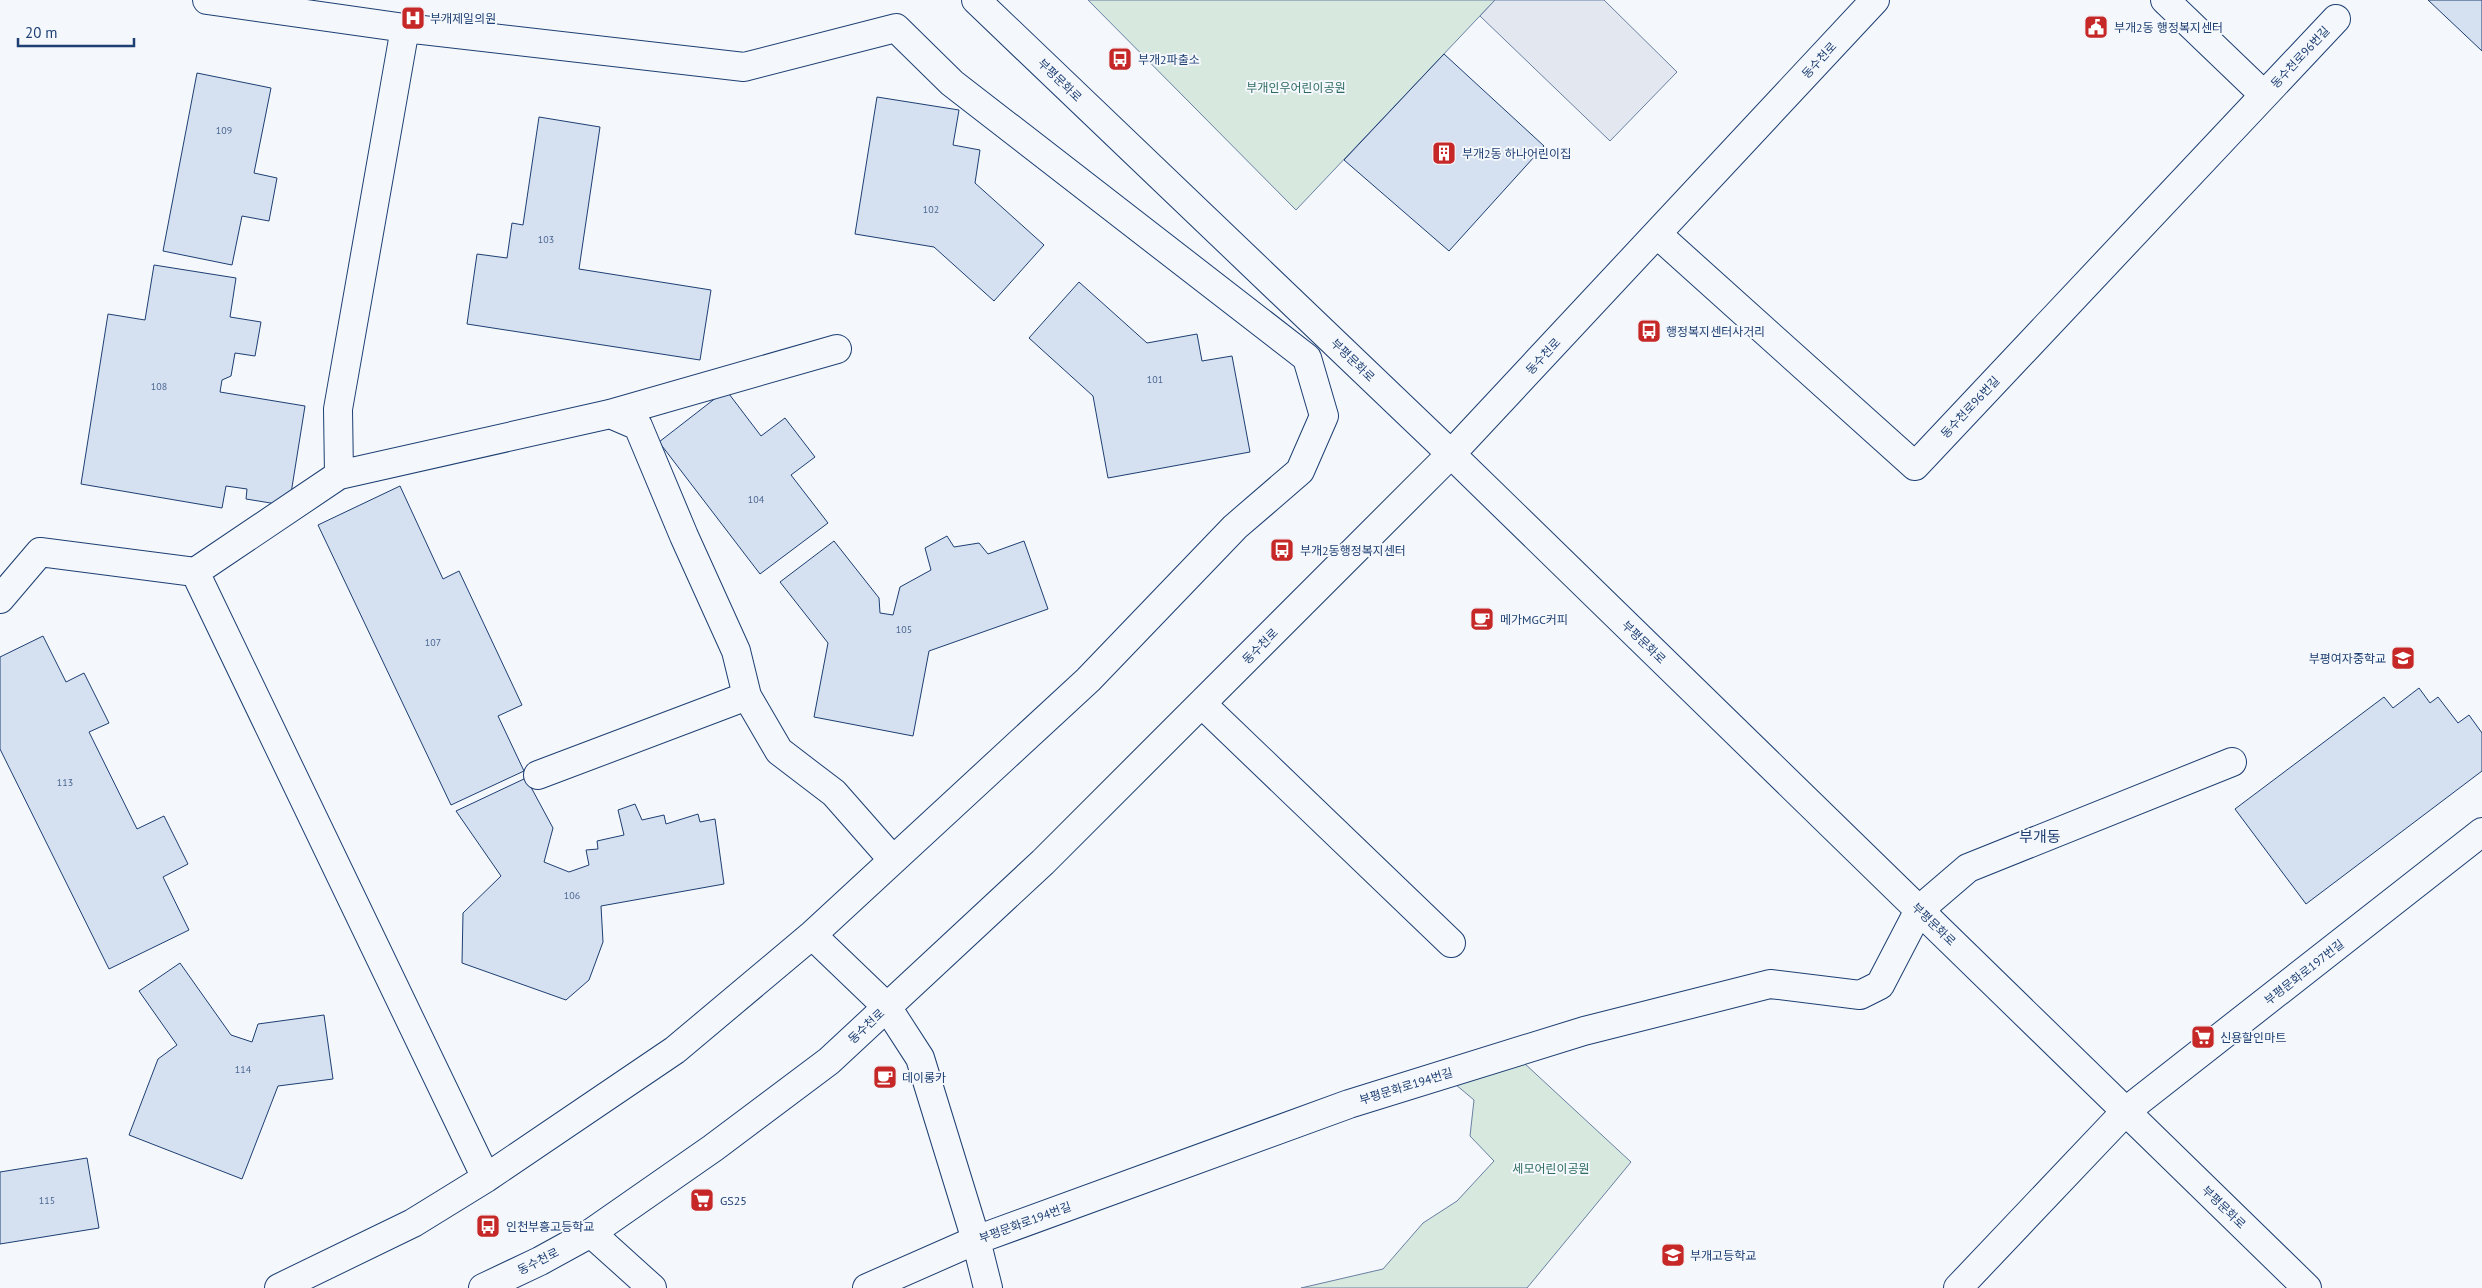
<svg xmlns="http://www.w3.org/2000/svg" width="2482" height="1288" font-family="'PT Sans','Noto Sans KR',sans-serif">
	<rect width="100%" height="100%" fill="#f4f7fb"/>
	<!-- green -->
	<path fill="#d7e8df" stroke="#687fa3" d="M1088,0h407l-199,210z
		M1524,1063l107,99 -104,126h-226l82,-19 40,-46 34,-22 37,-40 -24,-25 4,-36 -19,-16z"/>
	<!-- parking -->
	<path fill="#e3e8f0" stroke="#687fa3" d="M1495,0h109l73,72 -67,69 -130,-125z"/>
	<!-- building -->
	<path fill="#d5e0f0" stroke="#1d3f73" d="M2428,0h54v51z
		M1444,54l100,92 -95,105 -105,-91z
		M197,73l74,15 -17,85 23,5 -8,43 -27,-5 -10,49 -69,-14z
		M877,97l82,13 -6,35 27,5 -5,33 69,62 -50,56 -60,-54 -79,-13z
		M539,117l61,10 -21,142 132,21 -11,70 -233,-36 10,-70 30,4 5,-35 11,2z
		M154,265l82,13 -6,39 31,5 -6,34 -20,-3 -4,23 -9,4 -2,12 85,14 -16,100 -43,-7 1,-10 -21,-3 -4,22 -141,-24 27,-170 37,6z
		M1079,282l68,61 50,-9 5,27 30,-5 18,96 -142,26 -15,-82 -64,-58z
		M726,390l35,46 24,-18 30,39 -24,18 37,48 -68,51 -101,-132z
		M400,486l43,93 16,-8 63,134 -24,11 26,55 -73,34 -133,-280z
		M947,536l7,11 25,-4 9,11 36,-13 24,68 -119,42 -16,85 -99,-19 14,-74 -48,-61 54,-41 45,57 1,15 13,2 7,-28 31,-17 -6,-22z
		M43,636l23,46 18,-9 25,50 -20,9 48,97 27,-13 24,48 -25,13 26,53 -80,39 -109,-220v-92z
		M2419,688l11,15 8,-6 20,26 11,-8 13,18v38l-176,133 -71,-95 149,-112 9,11z
		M526,778l27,50 -9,34 25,10 20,-7 -3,-15 12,-1 -1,-8 27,-6 -6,-25 17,-6 7,16 22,-5 2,9 32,-10 2,8 15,-3 9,65 -123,22 2,36 -14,38 -23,20 -104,-37 1,-50 38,-37 -45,-65z
		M180,963l51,72 21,7 6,-18 66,-9 9,64 -55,7 -36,93 -113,-44 29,-76 19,-14 -38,-54z
		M87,1158l12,70 -99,16v-72z"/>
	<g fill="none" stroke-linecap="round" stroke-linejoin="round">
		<!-- minor casing -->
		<g stroke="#1d3f73" stroke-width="30">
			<path id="minor" d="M207,0l198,28 339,39 152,-39 56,55 355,275 17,58 -24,55 -65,56 -147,153 -276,255 75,72 33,51 56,182 12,48
				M976,0l475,454 856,834
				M2165,0l99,95
				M405,28l-67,381 1,66 271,-61 227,-65
				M1657,234l258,232 421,-447
				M339,475l-144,97 291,606
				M0,599l40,-47 155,20
				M747,696l32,55 55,42 59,67
				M1202,704l249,239
				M538,775l209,-79 -11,-45 -52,-115 -46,-110 -28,-12
				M591,1233l61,55
				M279,1288l134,-65 73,-45 189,-128 137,-115
				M483,1288l57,-27 51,-28 122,-85 116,-87 214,-199 408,-408 424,-454
				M867,1288l109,-48 373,-136 235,-73 186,-47 90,11 20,-10 39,-75 49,-42 264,-106
				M1958,1288l168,-177 356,-279"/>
		</g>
		<!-- minor -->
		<use href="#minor" stroke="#f4f7fb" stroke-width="28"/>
	</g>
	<!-- icons -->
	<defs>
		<g id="hospital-square" transform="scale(1.25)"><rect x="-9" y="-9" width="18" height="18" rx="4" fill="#c62828" stroke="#f4f7fb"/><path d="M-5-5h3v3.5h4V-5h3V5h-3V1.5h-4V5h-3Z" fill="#fff"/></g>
		<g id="civic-square" transform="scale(1.25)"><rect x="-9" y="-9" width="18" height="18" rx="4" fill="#c62828" stroke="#f4f7fb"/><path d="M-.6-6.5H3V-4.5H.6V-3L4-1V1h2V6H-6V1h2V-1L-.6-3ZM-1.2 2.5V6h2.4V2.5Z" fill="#fff"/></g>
		<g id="bus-square" transform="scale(1.25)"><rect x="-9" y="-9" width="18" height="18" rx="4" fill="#c62828" stroke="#f4f7fb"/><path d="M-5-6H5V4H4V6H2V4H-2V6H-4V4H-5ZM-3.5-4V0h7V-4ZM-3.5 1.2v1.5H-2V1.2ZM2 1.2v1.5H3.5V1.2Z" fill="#fff"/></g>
		<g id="building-square" transform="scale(1.25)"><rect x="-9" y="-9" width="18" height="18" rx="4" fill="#c62828" stroke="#f4f7fb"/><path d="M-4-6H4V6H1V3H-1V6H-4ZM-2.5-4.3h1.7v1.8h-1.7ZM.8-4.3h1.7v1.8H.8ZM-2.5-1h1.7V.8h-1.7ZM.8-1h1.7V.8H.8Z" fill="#fff"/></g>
		<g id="cafe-square" transform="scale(1.25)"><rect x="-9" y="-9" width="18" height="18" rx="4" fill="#c62828" stroke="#f4f7fb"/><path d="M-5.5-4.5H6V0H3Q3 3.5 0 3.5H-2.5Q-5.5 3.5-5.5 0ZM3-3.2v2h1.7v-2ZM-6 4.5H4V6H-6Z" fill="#fff"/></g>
		<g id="school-square" transform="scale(1.25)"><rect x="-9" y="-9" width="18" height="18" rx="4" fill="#c62828" stroke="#f4f7fb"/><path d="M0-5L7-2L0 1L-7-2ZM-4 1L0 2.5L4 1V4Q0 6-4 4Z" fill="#fff"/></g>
		<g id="supermarket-square" transform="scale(1.25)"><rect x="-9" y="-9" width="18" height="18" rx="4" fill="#c62828" stroke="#f4f7fb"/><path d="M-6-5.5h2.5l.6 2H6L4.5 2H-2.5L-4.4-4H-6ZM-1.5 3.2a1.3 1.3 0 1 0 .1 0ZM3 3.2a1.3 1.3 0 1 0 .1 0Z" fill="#fff"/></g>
	</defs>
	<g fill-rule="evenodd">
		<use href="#hospital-square" x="413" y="18"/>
		<use href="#civic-square" x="2096" y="27"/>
		<use href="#bus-square" x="1120" y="59"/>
		<use href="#building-square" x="1444" y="153"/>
		<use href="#bus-square" x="1649" y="331"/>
		<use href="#bus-square" x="1282" y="550"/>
		<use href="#cafe-square" x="1482" y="619"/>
		<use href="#school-square" x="2403" y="658"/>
		<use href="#supermarket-square" x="2203" y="1037"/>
		<use href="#cafe-square" x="885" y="1077"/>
		<use href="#supermarket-square" x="702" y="1200"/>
		<use href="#bus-square" x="488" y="1226"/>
		<use href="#school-square" x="1673" y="1255"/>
	</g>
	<g text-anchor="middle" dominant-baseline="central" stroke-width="4" stroke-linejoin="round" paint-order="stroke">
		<!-- number labels -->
		<g font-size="10" fill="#4b6792">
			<text x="224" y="130">109</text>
			<text x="931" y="209">102</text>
			<text x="546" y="239">103</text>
			<text x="1155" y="379">101</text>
			<text x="159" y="386">108</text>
			<text x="756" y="499">104</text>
			<text x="904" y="629">105</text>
			<text x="433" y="642">107</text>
			<text x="65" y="782">113</text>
			<text x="572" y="895">106</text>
			<text x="243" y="1069">114</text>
			<text x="47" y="1200">115</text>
		</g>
		<!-- poi labels -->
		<g font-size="12" fill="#1d3f73" stroke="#f4f7fb" text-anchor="start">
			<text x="430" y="18">부개제일의원</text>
			<text x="2114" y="27">부개2동 행정복지센터</text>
			<text x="1138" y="59">부개2파출소</text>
			<text x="1462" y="153">부개2동 하나어린이집</text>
			<text x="1666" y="331">행정복지센터사거리</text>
			<text x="1300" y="550">부개2동행정복지센터</text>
			<text x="1500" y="619">메가MGC커피</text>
			<text x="2386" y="658" text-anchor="end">부평여자중학교</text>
			<text x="2220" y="1037">신용할인마트</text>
			<text x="902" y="1077">데이롱카</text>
			<text x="720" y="1200">GS25</text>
			<text x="506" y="1226">인천부흥고등학교</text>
			<text x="1690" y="1255">부개고등학교</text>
		</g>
		<!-- street labels -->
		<g font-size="12" fill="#1d3f73" stroke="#f4f7fb">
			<text transform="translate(2300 57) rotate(-47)">동수천로96번길</text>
			<text transform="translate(1819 60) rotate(-47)">동수천로</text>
			<text transform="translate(1060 80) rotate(44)">부평문화로</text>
			<text transform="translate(1543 356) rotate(-47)">동수천로</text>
			<text transform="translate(1353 360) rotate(44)">부평문화로</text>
			<text transform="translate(1970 407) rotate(-47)">동수천로96번길</text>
			<text transform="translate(1644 642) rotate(44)">부평문화로</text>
			<text transform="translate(1260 646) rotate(-45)">동수천로</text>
			<text transform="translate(1934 924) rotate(44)">부평문화로</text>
			<text transform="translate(2304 972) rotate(-38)">부평문화로197번길</text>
			<text transform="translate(866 1026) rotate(-43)">동수천로</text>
			<text transform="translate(1406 1086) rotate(-17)">부평문화로194번길</text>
			<text transform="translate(2224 1207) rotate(44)">부평문화로</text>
			<text transform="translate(1025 1222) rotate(-20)">부평문화로194번길</text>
			<text transform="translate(538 1261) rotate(-27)">동수천로</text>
		</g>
		<!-- park labels -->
		<g font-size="12" fill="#2c6c60" stroke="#f4f7fb">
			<text x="1296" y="87">부개인우어린이공원</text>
			<text x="1551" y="1168">세모어린이공원</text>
		</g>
		<!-- quarter labels -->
		<g font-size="15" fill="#1d3f73" stroke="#f4f7fb">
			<text x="2040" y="836">부개동</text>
		</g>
	</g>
	<!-- scale -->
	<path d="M18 38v8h116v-8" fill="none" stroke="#1d3f73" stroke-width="2.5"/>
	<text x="25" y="38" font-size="15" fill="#1d3f73" stroke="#f4f7fb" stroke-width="4" paint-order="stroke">20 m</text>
</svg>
